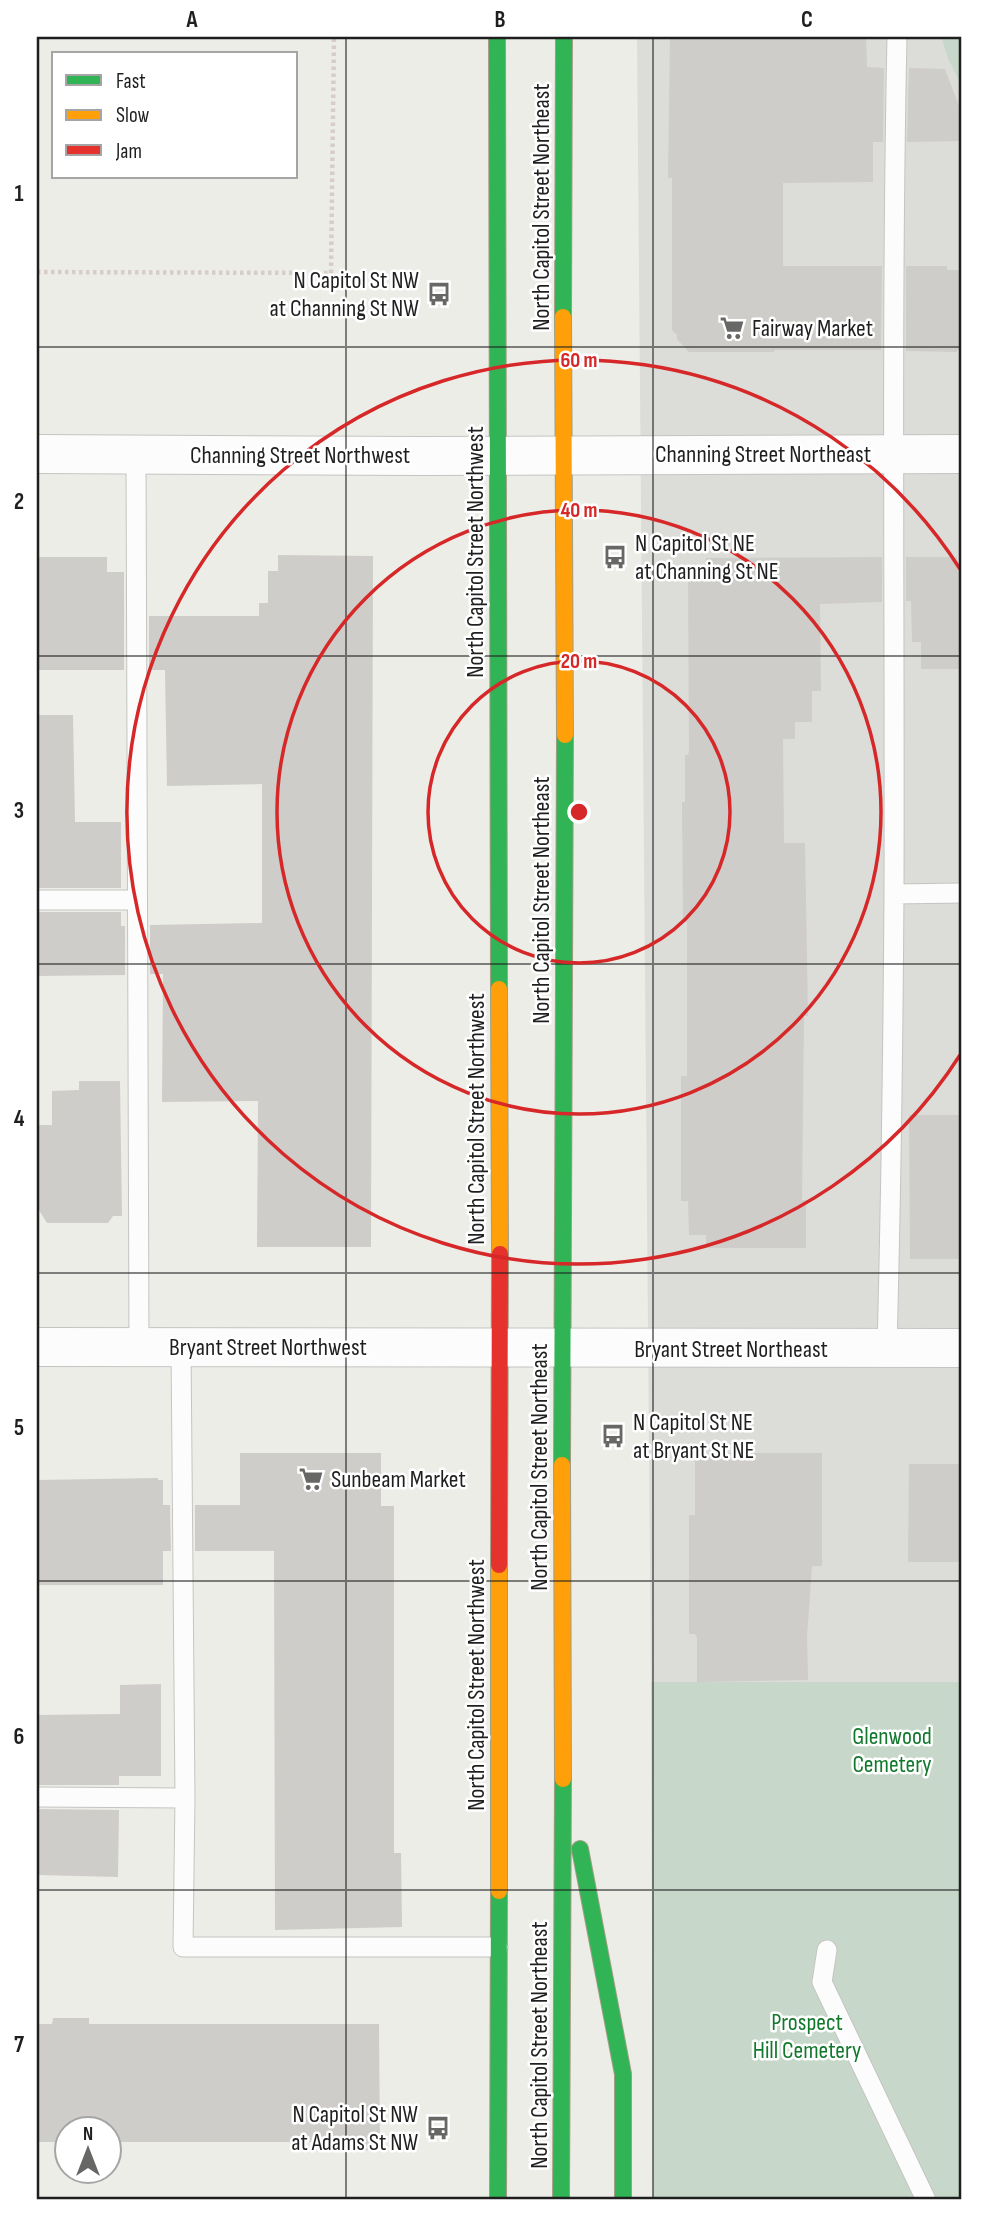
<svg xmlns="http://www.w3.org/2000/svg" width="999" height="2237" font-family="'Sofia Sans Condensed',sans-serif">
	<rect width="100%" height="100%" fill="#edede8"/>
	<!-- residential -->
	<path fill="#dcdcd9" d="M637,37h304l7,22 14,28v1595h-311z"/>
	<!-- cemetery -->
	<path fill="#c7d8ca" d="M941,37h21v50l-14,-28z
		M651,1682h311v518h-309z"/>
	<!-- building -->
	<path fill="#cecdc9" d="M670,37h196l1,30 17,1 -1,74h-10v40l-90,1v83h99l-1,84h-107v2h-85l-12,-13v-4l-5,-5v-152h-4z
		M909,68l36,1 17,45v27l-55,1z
		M906,266h41v4h15v80h-5v2l-51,-1z
		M278,555l95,1 -2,691h-114l1,-146 -96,1 1,-128h-13v-49l112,-2v-139l-95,2 -2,-116h-16v-54h110v-13h9v-32h10z
		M37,557h70v15h17v98h-87z
		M882,557v45l-62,2 1,87h-9v31h-17v17h-12l1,104h21l3,173h-4l-2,184h4v48h-100v-13h-17l-1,-34h-7v-125h6v-154h-4l-1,-120h3v-47h3l1,-4 -1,-182h18v-11z
		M906,557h51v12h5v100h-41v-27h-9l-1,-41h-5z
		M37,715h36l2,107h46v66h-84z
		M37,912h84v14h4v49l-88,1z
		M79,1081h41l2,135h-9l-5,7h-61l-10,-16v-82h15v-34l27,-1z
		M909,1115h53v144h-52z
		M240,1453h141v53h13v347h7l1,74 -127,3 -1,-379h-79v-46h45z
		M695,1453h127v113h-10l-5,71 1,43 -111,2v-44l-2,-4h-6v-119h6z
		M909,1464h53v98h-54z
		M158,1478v2h5v25h7l1,46h-8v34h-126v-105z
		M161,1684v92h-42v9h-82v-70l83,-1v-29z
		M37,1809l82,1 -1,67 -81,-2z
		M53,2018h36v6h290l1,126 -39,1v-9h-233v-13h-42v13h-29v-118h15z"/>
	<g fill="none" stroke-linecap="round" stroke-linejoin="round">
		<!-- lane casing -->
		<g stroke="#c4c4c2" stroke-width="21">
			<path id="lane" d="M136,454l3,893
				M894,894l68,-1
				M37,900h100
				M181,1347l4,451
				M887,1348c4,-151 6,-303 7,-455 1,-285 -3,-571 3,-856
				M37,1797l148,1 -2,149h315
				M827,1950l-5,32 104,218"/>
		</g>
		<!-- street casing -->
		<g stroke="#c4c4c2" stroke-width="40">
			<path id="street" d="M37,454l384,2 541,-2
				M37,1347l925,1"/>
		</g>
		<!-- fast casing -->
		<g stroke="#a29e86" stroke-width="18">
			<path id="fast" d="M497,37l2,952
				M563,317l1,-280
				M562,1465l3,-730
				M580,1849l43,225v126
				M498,2200l1,-309
				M561,2200l2,-421"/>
		</g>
		<!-- slow casing -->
		<g stroke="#a29e86" stroke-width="18">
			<path id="slow" d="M563,317l2,418
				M499,989l1,265
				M562,1465l1,314
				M499,1891v-326"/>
		</g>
		<!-- jam casing -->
		<g stroke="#a29e86" stroke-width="18">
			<path id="jam" d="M499,1565l1,-311"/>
		</g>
		<!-- path -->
		<path stroke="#d6ccc8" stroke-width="4.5" stroke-dasharray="3.5 3.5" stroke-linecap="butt" d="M37,272l294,1 3,-236"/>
		<!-- lane -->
		<use href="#lane" stroke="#fcfcfc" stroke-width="19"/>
		<!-- street -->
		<use href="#street" stroke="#fcfcfc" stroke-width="38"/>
		<!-- fast -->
		<use href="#fast" stroke="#30b455" stroke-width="16"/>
		<!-- slow -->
		<use href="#slow" stroke="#ff9f0a" stroke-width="16"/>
		<!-- jam -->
		<use href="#jam" stroke="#e5322d" stroke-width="16"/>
	</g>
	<!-- grid -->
	<path fill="none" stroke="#1f1f1f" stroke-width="2" stroke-opacity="0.55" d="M346,37v2163M653,37v2163M37,347h925M37,656h925M37,964h925M37,1273h925M37,1581h925M37,1890h925"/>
	<!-- distance rings -->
	<g fill="none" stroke="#d62828" stroke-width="3.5">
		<circle cx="579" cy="812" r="151"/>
		<circle cx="579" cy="812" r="302"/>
		<path d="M960 1055A452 452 0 1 1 960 569"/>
	</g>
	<!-- icons -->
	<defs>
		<g id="bus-bare" transform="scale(1.89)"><path d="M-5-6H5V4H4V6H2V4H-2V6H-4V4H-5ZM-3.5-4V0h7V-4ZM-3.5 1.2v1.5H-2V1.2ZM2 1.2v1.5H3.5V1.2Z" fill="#676765" stroke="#fff" stroke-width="2.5" paint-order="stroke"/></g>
		<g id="supermarket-bare" transform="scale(1.89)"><path d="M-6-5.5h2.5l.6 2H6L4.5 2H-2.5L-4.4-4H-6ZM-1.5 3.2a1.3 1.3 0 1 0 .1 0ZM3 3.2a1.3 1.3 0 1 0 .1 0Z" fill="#676765" stroke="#fff" stroke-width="2.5" paint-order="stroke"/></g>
	</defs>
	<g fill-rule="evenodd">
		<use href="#bus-bare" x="439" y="294"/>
		<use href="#supermarket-bare" x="732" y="328"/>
		<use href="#bus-bare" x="615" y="557"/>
		<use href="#bus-bare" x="613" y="1436"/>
		<use href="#supermarket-bare" x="311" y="1479"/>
		<use href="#bus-bare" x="438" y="2128"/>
	</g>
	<g text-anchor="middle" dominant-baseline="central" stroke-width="5" stroke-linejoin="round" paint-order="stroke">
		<!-- street labels -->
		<g font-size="24" fill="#1f1f1f" stroke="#fff">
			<text transform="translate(541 207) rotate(-90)">North Capitol Street Northeast</text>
			<text x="763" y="454">Channing Street Northeast</text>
			<text x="300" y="455">Channing Street Northwest</text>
			<text transform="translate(475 552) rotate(-90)">North Capitol Street Northwest</text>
			<text transform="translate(541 900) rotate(-90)">North Capitol Street Northeast</text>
			<text transform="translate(476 1119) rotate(-90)">North Capitol Street Northwest</text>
			<text x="268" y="1347">Bryant Street Northwest</text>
			<text x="731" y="1349">Bryant Street Northeast</text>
			<text transform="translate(539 1467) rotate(-90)">North Capitol Street Northeast</text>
			<text transform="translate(476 1685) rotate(-90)">North Capitol Street Northwest</text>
			<text transform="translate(539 2045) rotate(-90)">North Capitol Street Northeast</text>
		</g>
		<!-- poi labels -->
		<g font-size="24" fill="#1f1f1f" stroke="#fff" text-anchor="start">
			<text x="419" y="280" text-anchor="end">N Capitol St NW<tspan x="419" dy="28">at Channing St NW</tspan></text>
			<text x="752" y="328">Fairway Market</text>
			<text x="635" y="543">N Capitol St NE<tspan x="635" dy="28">at Channing St NE</tspan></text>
			<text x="633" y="1422">N Capitol St NE<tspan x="633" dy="28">at Bryant St NE</tspan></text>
			<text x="331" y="1479">Sunbeam Market</text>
			<text x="418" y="2114" text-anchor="end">N Capitol St NW<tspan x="418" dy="28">at Adams St NW</tspan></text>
		</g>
		<!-- park labels -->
		<g font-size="24" fill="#12782c" stroke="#fff">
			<text x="892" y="1736">Glenwood<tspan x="892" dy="28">Cemetery</tspan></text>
			<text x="807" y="2022">Prospect<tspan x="807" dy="28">Hill Cemetery</tspan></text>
		</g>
	</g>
	<circle cx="579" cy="812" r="10" fill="#d62828" stroke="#fff" stroke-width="3.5"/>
	<g font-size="21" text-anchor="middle" font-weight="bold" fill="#d62828" stroke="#fff" stroke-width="5" stroke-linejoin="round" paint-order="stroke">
		<text x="579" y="367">60 m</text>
		<text x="579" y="517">40 m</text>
		<text x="579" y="668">20 m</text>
	</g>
	<!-- border -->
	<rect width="999" height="2237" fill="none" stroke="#ffffff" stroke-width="77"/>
	<!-- legend -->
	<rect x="52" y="52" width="245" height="126" fill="#ffffff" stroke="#a5a5a5" stroke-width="2"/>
	<rect x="66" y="75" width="35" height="10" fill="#30b455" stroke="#a5a5a5" stroke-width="2"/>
	<text x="116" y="88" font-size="21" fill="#1f1f1f">Fast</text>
	<rect x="66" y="110" width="35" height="10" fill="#ff9f0a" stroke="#a5a5a5" stroke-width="2"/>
	<text x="116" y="122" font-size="21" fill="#1f1f1f">Slow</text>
	<rect x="66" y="145" width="35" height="10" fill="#e5322d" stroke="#a5a5a5" stroke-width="2"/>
	<text x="116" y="158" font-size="21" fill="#1f1f1f">Jam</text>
	<!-- north arrow -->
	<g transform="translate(88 2150)"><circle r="33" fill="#ffffff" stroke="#a5a5a5" stroke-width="2"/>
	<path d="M0-5L12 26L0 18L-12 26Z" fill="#676765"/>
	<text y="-10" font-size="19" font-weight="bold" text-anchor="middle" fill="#1f1f1f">N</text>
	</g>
	<rect x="38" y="38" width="922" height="2160" fill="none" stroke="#1f1f1f" stroke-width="2.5"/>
	<g font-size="23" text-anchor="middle" font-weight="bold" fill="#1f1f1f">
		<text x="192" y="27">A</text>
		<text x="500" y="27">B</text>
		<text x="807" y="27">C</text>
		<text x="19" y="201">1</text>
		<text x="19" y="509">2</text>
		<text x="19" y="818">3</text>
		<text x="19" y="1126">4</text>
		<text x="19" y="1435">5</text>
		<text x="19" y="1744">6</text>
		<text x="19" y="2052">7</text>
	</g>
</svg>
